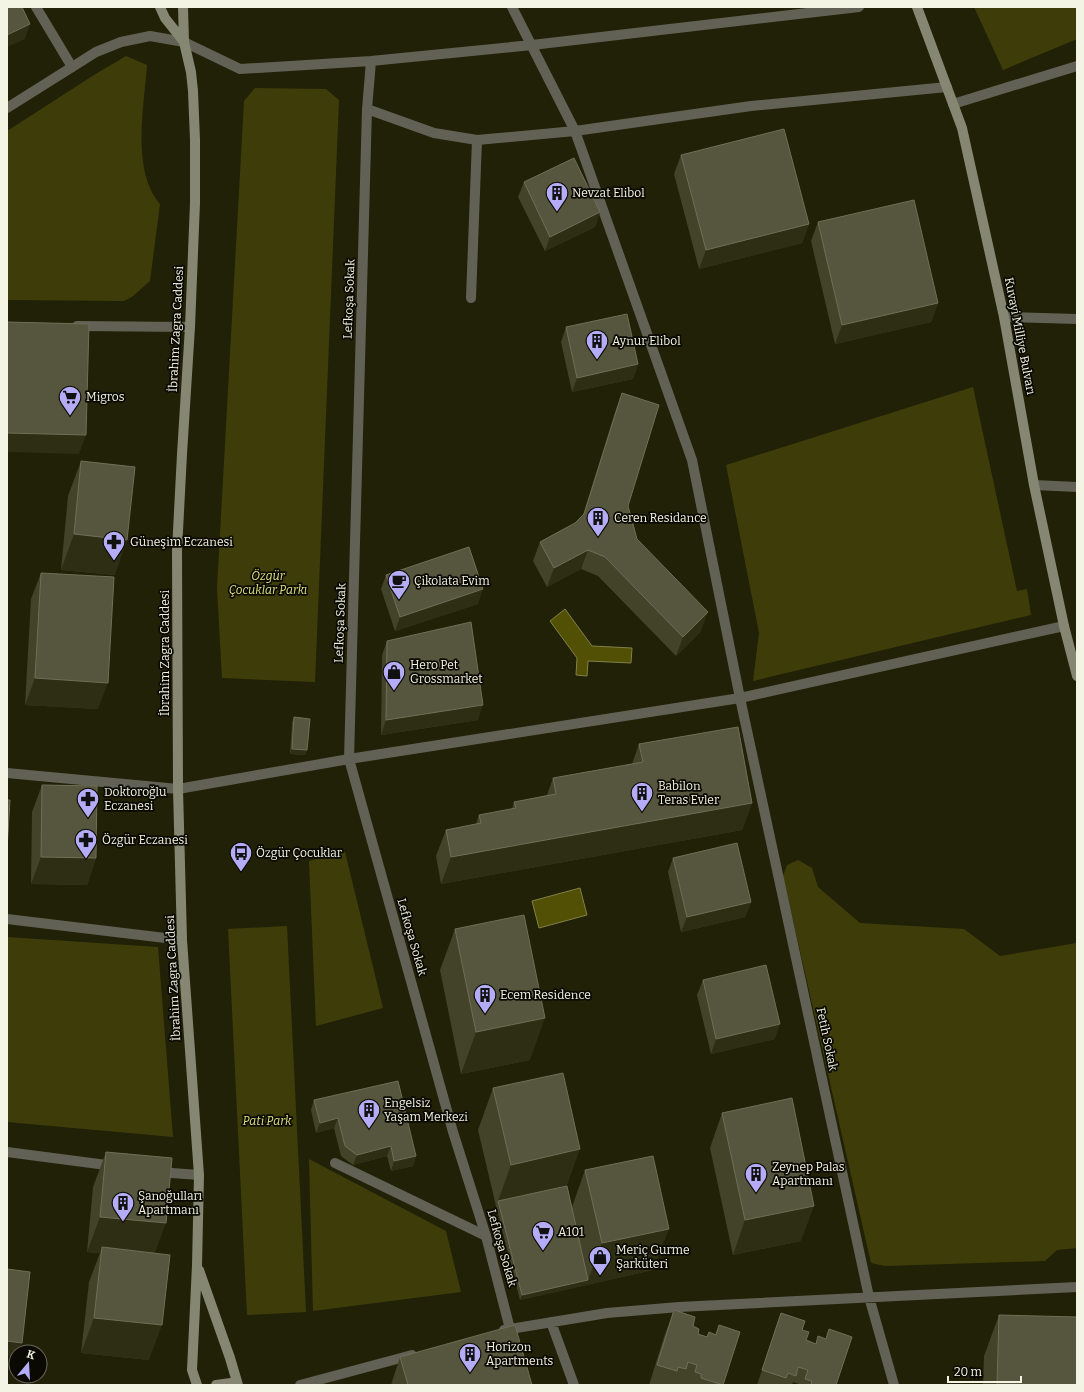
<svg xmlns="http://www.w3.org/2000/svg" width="1084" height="1392" font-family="Bitter,serif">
	<rect width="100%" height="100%" fill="#212107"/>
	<!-- green -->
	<path fill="#3e3d0a" d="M974,7h103v32l-74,31z
		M126,56l21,9c-3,42 -16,105 13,139l-10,77 -18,16 -8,4 -117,-1v-169l87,-56z
		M255,88l71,1 13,11 -24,582 -93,-4 -5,-90 27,-487z
		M973,387l44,204 10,-2 4,26 -278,66 6,-48 -33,-168z
		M345,852l38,156 -67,18 -7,-165z
		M798,860l14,8 6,19 42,36 104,6 36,27 77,-13v305l-20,2 -12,11 -160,5 -14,-3 -88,-387 4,-11z
		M287,926l19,386 -59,3 -19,-386z
		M7,937l151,10 15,190 -166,-15z
		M309,1159l137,72 15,61 -148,19z"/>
	<!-- water -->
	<path fill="#515005" stroke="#828148" d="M565,609l27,37 40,2 -1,15 -43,-2 -1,15 -11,-1 1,-17 -27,-37z
		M580,888l7,27 -48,13 -7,-27z"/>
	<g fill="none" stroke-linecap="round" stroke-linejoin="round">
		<!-- service -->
		<path stroke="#616255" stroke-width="10" d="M36,7l36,60
			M471,298l6,-158
			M335,1163l151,73"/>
		<!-- minor -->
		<path stroke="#616255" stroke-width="10" d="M512,7l63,124 117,329 48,238 129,599 25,88
			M371,61l-4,48 -18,650 104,373 33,104 24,93
			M953,104l124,-38
			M7,108l89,-56 25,-10 29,-6 34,6 56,27 131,-8 161,-16 327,-38
			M367,109l67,24 43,7 98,-9 176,-25 196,-19
			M1004,317l73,2
			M77,326l113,1
			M1034,485l43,2
			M7,773l171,16 171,-30 391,-61 324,-72
			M7,919l175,21
			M7,1152l107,14
			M158,1172l41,3
			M551,1322l23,63
			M504,1330l103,-17 72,-6 398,-20
			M300,1385l112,-30"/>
		<!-- secondary -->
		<path stroke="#868773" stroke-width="10" d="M160,7l5,11 19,24
			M183,7l1,35 7,30 2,19 2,49v63l-5,124 -8,127 -5,96 1,239 4,151 17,235 -2,90 -5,105 5,15
			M917,7l45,121 42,189 30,168 30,141 13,50
			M199,1270l31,88 8,27
			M216,1385l15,-2 5,2"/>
	</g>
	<!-- wall -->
	<path fill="#43432a" d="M681,155l128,69 -7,19 -103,26 -25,-95z
		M524,182l76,30 -5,15 -50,24 -27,-54z
		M818,222l120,81 -7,19 -96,22 -24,-103z
		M566,327l72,37 -5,15 -61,13 -11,-50z
		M622,393l6,113 9,33 64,92 -25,25 -78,-80 -17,-7 -34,18 -14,-26 7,-19 35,-19 8,-8 32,-103z
		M81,461l34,114 -54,-5 7,-74z
		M41,573l57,136 -73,-4 6,-106z
		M386,575l92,29 -83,27 -14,-42z
		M387,641l91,79 -97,15 1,-80z
		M294,717l12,38 -16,-1 2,-31z
		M639,744l113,59 -10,27 -301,54 -5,-28 10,-26 30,-6 3,-9 33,-6 2,-7 33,-7 6,-17 79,-14z
		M42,785l54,73 -9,27 -56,-1 1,-72z
		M673,858l78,44 -6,15 -64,15 -13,-60z
		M455,929l75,131 -69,14 -21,-104z
		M703,980l72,59 -64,15 -14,-59z
		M493,1088l74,98 5,21 13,-37 68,100 -133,30 -24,-94 -18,-76z
		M314,1100l102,56 -3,10 -22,5 -4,-15 -34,9 -12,-9 -7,-28 -18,5 -5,-23z
		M722,1113l79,128 -68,14 -23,-107z
		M106,1152l49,101 -6,107 -68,-7 8,-71 11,-29 -13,-1 6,-65z
		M674,1310l19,16 5,8 9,3 8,-2 4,-10 4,60h-74l15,-48z
		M781,1313l25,27 10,4 10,-5 3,-10 7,56h-34l-9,-3 -1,3h-35z
		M999,1315l78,70h-94l1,-29z
		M400,1357l132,28h-141z"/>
	<!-- shaded-wall -->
	<path fill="#2e2e14" d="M30,24l-5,15 -18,8v-12z
		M600,212l-5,15 -50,24 5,-14z
		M809,224l-7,19 -103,26 7,-19z
		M938,303l-7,19 -96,22 7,-19z
		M638,364l-5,15 -61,13 5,-14z
		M7,433l79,2 -7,19 -72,-2z
		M74,534l53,6 -12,35 -54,-5z
		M588,550l-7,19 -34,18 7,-19z
		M483,589l-5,15 -83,27 5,-14z
		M708,612l-7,19 -25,25 7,-19z
		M35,678l73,5 -10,26 -73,-4z
		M483,705l-5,15 -97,15 5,-15z
		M292,749l15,1 -1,5 -16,-1z
		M752,803l-10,27 -301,54 10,-27z
		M41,857l55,1 -9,27 -56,-1z
		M751,902l-6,15 -64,15 6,-15z
		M545,1018l-15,42 -69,14 15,-42z
		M780,1024l-5,15 -64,15 5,-15z
		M338,1118l-4,10 -18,5 4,-10z
		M391,1146l-4,10 -34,9 4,-10z
		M580,1149l-15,42 -67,10 13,-36z
		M416,1156l-3,10 -22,5 3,-10z
		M814,1206l-13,35 -68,14 12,-35z
		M100,1217l66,6 -13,35 -51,-11 -2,6 -13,-1z
		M669,1229l-16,41 -133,30 2,-5 66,-15 14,-37z
		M94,1318l68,7 -13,35 -68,-7z
		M7,1341l15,2 -4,9h-2v5l-9,-1z"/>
	<!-- building -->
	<path fill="#56563e" stroke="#6f6f58" d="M7,7h15l8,17 -23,11z
		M784,129l25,95 -103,26 -25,-95z
		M574,158l26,54 -50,25 -26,-55z
		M914,200l24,103 -96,22 -24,-103z
		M627,314l11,50 -61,14 -11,-51z
		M7,322l82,2 -3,111 -79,-2z
		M622,393l37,12 -31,101 9,33 71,73 -25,25 -78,-80 -17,-7 -34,18 -14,-26 35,-19 9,-9z
		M81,461l54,6 -8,73 -53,-6z
		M469,547l14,42 -83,28 -14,-42z
		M41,573l73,4 -6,106 -73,-5z
		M471,622l12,83 -97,15 1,-79z
		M294,717l16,2 -3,31 -15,-1z
		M738,727l14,76 -301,54 -5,-27 35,-7 -2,-8 37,-7 -2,-6 42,-8 -3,-16 90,-16 -4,-18z
		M42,785l55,1 -1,72 -55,-1z
		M7,800h3l-3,50z
		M737,843l14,59 -64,15 -14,-59z
		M524,915l21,103 -69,14 -21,-103z
		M766,965l14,59 -64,15 -13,-59z
		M563,1073l17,76 -69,16 -18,-77z
		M398,1081l18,75 -22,5 -3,-15 -34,9 -12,-9 -7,-28 -18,5 -6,-23z
		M792,1098l22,108 -69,14 -23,-107z
		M106,1152l66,6 -6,65 -66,-6z
		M653,1156l16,73 -67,14 -17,-73z
		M567,1186l21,94 -66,15 -24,-94z
		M102,1247l68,8 -8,70 -68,-7z
		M7,1269l23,3 -8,71 -15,-2z
		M674,1310l21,7 -2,9 6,3 -1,5 9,3 2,-5 7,3 3,-10 21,7 -17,53 -22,-7v-4l-6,-2 2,-7 -9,-3 -2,7 -8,-2 -1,4 -20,-6z
		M781,1313l24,8 -3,9 7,2 -3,8 10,4 2,-8 8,3 3,-10 23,8 -16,48h-25l1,-4 -7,-2 3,-9 -10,-3 -2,9 -8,-3 -2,5 -24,-8z
		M999,1315l78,2v68h-80z
		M515,1325l17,60h-124l-8,-28z"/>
	<!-- icons -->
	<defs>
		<g id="building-pin" transform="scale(1.15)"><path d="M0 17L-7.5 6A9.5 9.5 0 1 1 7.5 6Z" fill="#b5acf8" stroke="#0a0a02"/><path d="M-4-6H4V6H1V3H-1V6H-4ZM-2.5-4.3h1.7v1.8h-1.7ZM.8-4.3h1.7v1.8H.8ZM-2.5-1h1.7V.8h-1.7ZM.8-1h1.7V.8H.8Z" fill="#111"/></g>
		<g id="supermarket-pin" transform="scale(1.15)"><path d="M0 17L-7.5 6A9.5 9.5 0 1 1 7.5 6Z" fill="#b5acf8" stroke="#0a0a02"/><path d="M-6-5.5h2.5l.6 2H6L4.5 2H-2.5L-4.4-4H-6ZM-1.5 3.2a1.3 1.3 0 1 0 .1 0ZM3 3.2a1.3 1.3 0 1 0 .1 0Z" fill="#111"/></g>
		<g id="pharmacy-pin" transform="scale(1.15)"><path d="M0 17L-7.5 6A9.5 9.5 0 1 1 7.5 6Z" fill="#b5acf8" stroke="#0a0a02"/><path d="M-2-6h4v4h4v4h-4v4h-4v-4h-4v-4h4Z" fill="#111"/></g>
		<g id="cafe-pin" transform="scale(1.15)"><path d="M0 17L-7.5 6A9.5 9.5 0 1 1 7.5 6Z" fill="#b5acf8" stroke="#0a0a02"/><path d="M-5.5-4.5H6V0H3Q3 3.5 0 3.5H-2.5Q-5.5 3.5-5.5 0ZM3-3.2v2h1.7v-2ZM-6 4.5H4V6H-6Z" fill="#111"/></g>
		<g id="shop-pin" transform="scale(1.15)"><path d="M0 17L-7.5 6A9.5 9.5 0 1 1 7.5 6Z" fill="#b5acf8" stroke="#0a0a02"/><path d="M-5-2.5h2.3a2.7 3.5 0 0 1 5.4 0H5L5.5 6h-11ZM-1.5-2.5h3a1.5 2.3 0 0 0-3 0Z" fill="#111"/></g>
		<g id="bus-pin" transform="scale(1.15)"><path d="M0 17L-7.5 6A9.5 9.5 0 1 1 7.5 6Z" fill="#b5acf8" stroke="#0a0a02"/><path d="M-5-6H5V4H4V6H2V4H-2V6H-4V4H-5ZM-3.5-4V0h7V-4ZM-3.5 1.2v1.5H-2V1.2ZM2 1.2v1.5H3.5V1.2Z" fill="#111"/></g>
	</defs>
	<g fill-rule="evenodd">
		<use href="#building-pin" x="557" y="193"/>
		<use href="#building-pin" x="597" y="341"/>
		<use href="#supermarket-pin" x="70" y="397"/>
		<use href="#building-pin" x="598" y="518"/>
		<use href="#pharmacy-pin" x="114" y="542"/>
		<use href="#cafe-pin" x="399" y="581"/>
		<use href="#shop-pin" x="394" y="672"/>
		<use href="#building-pin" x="642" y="793"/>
		<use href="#pharmacy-pin" x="88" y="799"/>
		<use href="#pharmacy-pin" x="86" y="840"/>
		<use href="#bus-pin" x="241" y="853"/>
		<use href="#building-pin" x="485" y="995"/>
		<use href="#building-pin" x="369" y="1110"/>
		<use href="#building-pin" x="756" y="1174"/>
		<use href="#building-pin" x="123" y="1203"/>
		<use href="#supermarket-pin" x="543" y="1232"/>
		<use href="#shop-pin" x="600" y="1257"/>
		<use href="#building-pin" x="470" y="1354"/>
	</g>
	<g text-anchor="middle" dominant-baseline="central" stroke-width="3.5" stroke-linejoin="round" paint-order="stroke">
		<!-- poi labels -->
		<g font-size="12" fill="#f3f4e4" stroke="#0a0a02" text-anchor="start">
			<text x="572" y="193">Nevzat Elibol</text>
			<text x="612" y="341">Aynur Elibol</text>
			<text x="86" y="397">Migros</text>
			<text x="614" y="518">Ceren Residance</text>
			<text x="130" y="542">Güneşim Eczanesi</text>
			<text x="414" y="581">Çikolata Evim</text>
			<text x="410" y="665">Hero Pet<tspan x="410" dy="14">Grossmarket</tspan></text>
			<text x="658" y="786">Babilon<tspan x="658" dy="14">Teras Evler</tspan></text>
			<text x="104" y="792">Doktoroğlu<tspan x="104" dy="14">Eczanesi</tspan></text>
			<text x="102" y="840">Özgür Eczanesi</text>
			<text x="256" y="853">Özgür Çocuklar</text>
			<text x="500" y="995">Ecem Residence</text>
			<text x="384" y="1103">Engelsiz<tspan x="384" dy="14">Yaşam Merkezi</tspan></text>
			<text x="772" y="1167">Zeynep Palas<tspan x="772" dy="14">Apartmanı</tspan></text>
			<text x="138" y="1196">Şanoğulları<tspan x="138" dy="14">Apartmanı</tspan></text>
			<text x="558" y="1232">A101</text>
			<text x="616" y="1250">Meriç Gurme<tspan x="616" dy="14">Şarküteri</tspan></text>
			<text x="486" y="1347">Horizon<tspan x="486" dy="14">Apartments</tspan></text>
		</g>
		<!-- street labels -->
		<g font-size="12" fill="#f3f4e4" stroke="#0a0a02">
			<text transform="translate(349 299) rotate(-88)">Lefkoşa Sokak</text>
			<text transform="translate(176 329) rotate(-87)">İbrahim Zagra Caddesi</text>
			<text transform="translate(1020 336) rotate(79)">Kuvayi Milliye Bulvarı</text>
			<text transform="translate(340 623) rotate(-88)">Lefkoşa Sokak</text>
			<text transform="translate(165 653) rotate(-90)">İbrahim Zagra Caddesi</text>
			<text transform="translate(412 937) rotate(74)">Lefkoşa Sokak</text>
			<text transform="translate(173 978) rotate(-93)">İbrahim Zagra Caddesi</text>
			<text transform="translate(827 1039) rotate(78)">Fetih Sokak</text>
			<text transform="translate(502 1248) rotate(74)">Lefkoşa Sokak</text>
		</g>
		<!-- park labels -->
		<g font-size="12" font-style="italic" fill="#dfe081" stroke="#0a0a02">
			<text x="268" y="576">Özgür<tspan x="268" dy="14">Çocuklar Parkı</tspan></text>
			<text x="267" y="1121">Pati Park</text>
		</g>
	</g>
	<!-- border -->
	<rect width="1084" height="1392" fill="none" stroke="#f3f4e4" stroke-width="16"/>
	<!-- north arrow -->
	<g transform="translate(28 1364) rotate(18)"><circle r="19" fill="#0a0a02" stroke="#67685c"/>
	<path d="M0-3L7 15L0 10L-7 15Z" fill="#b5acf8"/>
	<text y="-6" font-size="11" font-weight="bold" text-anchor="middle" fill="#f3f4e4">K</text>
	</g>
	<!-- scale -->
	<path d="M948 1376v6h73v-6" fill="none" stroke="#f3f4e4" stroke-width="2"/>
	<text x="954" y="1376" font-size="12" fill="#f3f4e4" stroke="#0a0a02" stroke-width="3" paint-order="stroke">20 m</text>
</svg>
